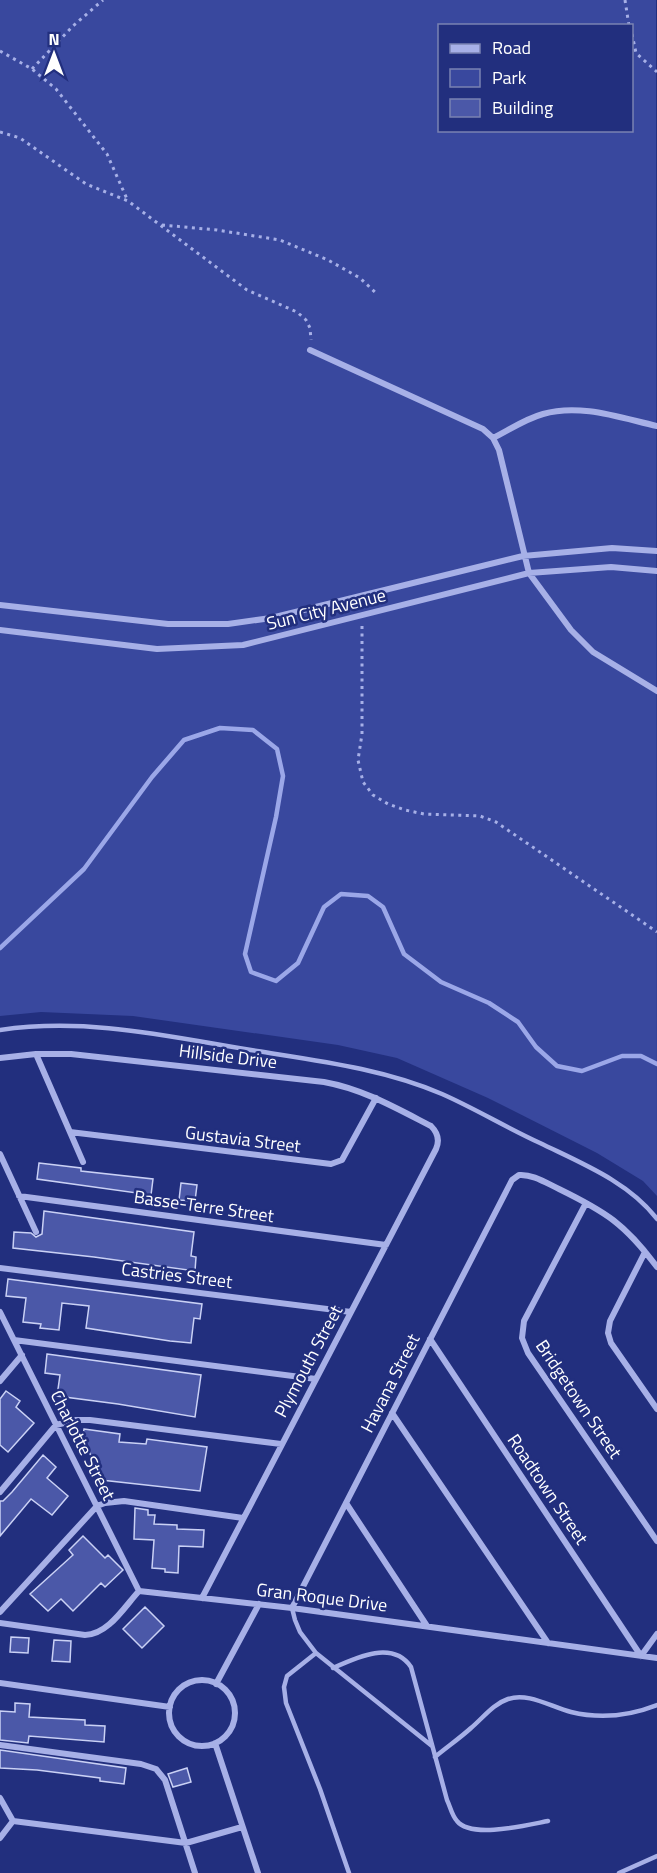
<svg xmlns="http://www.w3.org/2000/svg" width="657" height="1873" font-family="'Titillium Web',sans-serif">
	<rect width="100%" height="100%" fill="#222f7e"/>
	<!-- green -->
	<path fill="#39489e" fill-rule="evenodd" d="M0,0h656l1,1196 -14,-15 -46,-28 -109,-55 -91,-40 -59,-13 -205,-29 -92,-4 -41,4zM440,26h192v104h-192z"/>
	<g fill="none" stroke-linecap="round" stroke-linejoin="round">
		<!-- stream -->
		<path stroke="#9ba7e8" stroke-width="4.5" d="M0,948l84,-79 68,-92 32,-37 36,-12 33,2 24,19 6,27 -7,41 -31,137 6,18 25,9 22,-18 26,-56 17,-13 27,2 15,11 21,47 37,28 48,21 29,19 18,25 21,19 25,5 40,-15h19l16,8"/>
	</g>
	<!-- building -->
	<path fill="#4b58a8" stroke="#cad1f5" stroke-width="1.5" d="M39,1163l42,5v3l72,8 -2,16 -114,-16z
		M181,1183l16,2 -2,16 -16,-1z
		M44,1211l150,21 -3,24 5,1 -1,14 -101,-14 -81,-9 1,-16 17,1 5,4 6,-3z
		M8,1279l194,25 -2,15 -6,-1 -3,25 -21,-2 -84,-13 3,-22 -27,-3 -3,27 -19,-2 1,-4 -18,-2 3,-24 -20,-2z
		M47,1354l154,21 -6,42 -77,-13 -61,-8 3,-21 -15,-2z
		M6,1391l14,10 -4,6 18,16 -26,29 -8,-7v-46z
		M84,1429l36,5 -1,8 27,2 1,-5 60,8 -7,44 -99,-11 -13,-31 -7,-1z
		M43,1455l13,12 -9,11 21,18 -16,19 -21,-16 -31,37v-35h3l9,-9z
		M135,1508l13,2v5h7l-1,9 23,1v4l27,1 -1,17 -24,-1 -1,27 -13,-1v-3l-13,-1 2,-28 -20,-1z
		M83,1536l22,22 3,-3 15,15 -18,17 -4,-4 -28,28 -12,-12 -13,12 -18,-17 43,-39 -4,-5z
		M145,1607l19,19 -22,22 -19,-19z
		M11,1637l18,1 -1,15 -18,-1z
		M54,1640l17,1 -1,21 -18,-1z
		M15,1703l15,1 -1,13 56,3v5l20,1 -1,16 -75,-6 -1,7 -28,-3v-29l15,1z
		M0,1750l126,18 -2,16 -24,-3v-3l-63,-8 -37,-2z
		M187,1768l4,14 -18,5 -5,-13z"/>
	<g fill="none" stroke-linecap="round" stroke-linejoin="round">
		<!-- path -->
		<path stroke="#a7b0e7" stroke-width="3" stroke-dasharray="3 4.5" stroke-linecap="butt" d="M625,0l4,26
			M632,34l4,19 21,19
			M0,51l32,18 24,20 51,65 20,45
			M32,69l41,-43 30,-26
			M0,132l20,6 66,46 42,17 119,89 50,22 9,8 4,8 1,12
			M162,225l55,5 63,10 48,20 32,18 17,16
			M362,626v108l-4,26 5,22 10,13 15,9 17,6 19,4 56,2 16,6 161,110"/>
		<!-- lane -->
		<path stroke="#a7b0e7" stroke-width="4.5" d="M0,1030c88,-13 171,7 257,21 63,10 127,18 185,43 34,15 65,34 98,49 41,20 89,39 117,76
			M292,1608l3,12 5,12 16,21 116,93
			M316,1653l-29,23 -3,11 2,16 34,86 29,84
			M333,1668c24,-11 60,-28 78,-1l36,133c3,6 5,16 10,21 14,18 70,4 91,0
			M435,1757c12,-10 25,-19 36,-29 12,-10 22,-24 37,-29 20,-7 43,8 63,13 29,7 58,4 86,-7
			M619,1873l38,-17"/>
		<!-- street -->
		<path stroke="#a7b0e7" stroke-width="6" d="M310,350l173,79 10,9 6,12 30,123 42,57 22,22 64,39
			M493,438c16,-8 32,-19 50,-24 37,-11 78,4 114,12
			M0,605l168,19h60l43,-6 252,-62 89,-8 45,3
			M0,630l157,19 86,-4 286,-72 82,-6 46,4
			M36,1054l47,108
			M0,1058l36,-4h35l253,28c39,7 72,26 107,44 7,7 9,14 5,23l-234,449
			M70,1132l261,32 11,-4 34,-62
			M0,1154l36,78
			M19,1196l367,49
			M586,1203l-62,118 -2,17 6,15 129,188
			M645,1252l-35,69 -2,12 3,10 46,66
			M0,1268l351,44
			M0,1312l139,279
			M430,1339l211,317 16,-22
			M14,1340l302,39
			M0,1381l22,-26
			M392,1413l156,230
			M0,1492l56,-67 20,-5h14l191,24
			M346,1503l81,123
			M139,1591l153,17 365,50
			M292,1608l220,-428 7,-5c14,-1 27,8 40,14 47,23 66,35 98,78
			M0,1612l97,-106 8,-3 19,-2 119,17
			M0,1623l85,12c23,0 40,-29 54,-44
			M169 1713a33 33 0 1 1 66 0a33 33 0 1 1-66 0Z
			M0,1683l170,24
			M216,1684l43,-80
			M215,1743l43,130
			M0,1745l141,19 15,5 9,11 30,93
			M0,1798l13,23
			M13,1821l173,22 56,-16
			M0,1838l13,-17"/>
	</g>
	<g text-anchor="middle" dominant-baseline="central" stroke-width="5" stroke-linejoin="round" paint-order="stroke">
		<!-- street labels -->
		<g font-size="18" fill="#fff" stroke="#222f7e">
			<text transform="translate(326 609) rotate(-14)">Sun City Avenue</text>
			<text transform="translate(228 1056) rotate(7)">Hillside Drive</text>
			<text transform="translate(243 1139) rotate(7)">Gustavia Street</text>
			<text transform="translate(204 1206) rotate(8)">Basse-Terre Street</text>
			<text transform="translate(177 1275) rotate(7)">Castries Street</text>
			<text transform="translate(308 1361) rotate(-62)">Plymouth Street</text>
			<text transform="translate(390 1383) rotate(-63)">Havana Street</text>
			<text transform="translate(579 1399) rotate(56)">Bridgetown Street</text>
			<text transform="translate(83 1445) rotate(63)">Charlotte Street</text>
			<text transform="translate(548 1489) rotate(56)">Roadtown Street</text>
			<text transform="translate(322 1597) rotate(7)">Gran Roque Drive</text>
		</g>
	</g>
	<!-- legend -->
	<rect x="438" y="24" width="195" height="108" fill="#222f7e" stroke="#7a82b2" stroke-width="1.5"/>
	<rect x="450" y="44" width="30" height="9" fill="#a7b0e7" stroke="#7a82b2" stroke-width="1.5"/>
	<text x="492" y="54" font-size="18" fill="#ffffff">Road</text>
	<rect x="450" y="69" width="30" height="18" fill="#39489e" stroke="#7a82b2" stroke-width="1.5"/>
	<text x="492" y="84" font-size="18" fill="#ffffff">Park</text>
	<rect x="450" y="99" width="30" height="18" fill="#4b58a8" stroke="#7a82b2" stroke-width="1.5"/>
	<text x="492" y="114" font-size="18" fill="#ffffff">Building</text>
	<!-- north arrow -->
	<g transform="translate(54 54)" stroke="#222f7e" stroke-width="4.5" paint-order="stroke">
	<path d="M0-4.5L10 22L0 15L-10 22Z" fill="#ffffff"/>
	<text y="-9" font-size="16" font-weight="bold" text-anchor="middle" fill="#ffffff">N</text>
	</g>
</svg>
